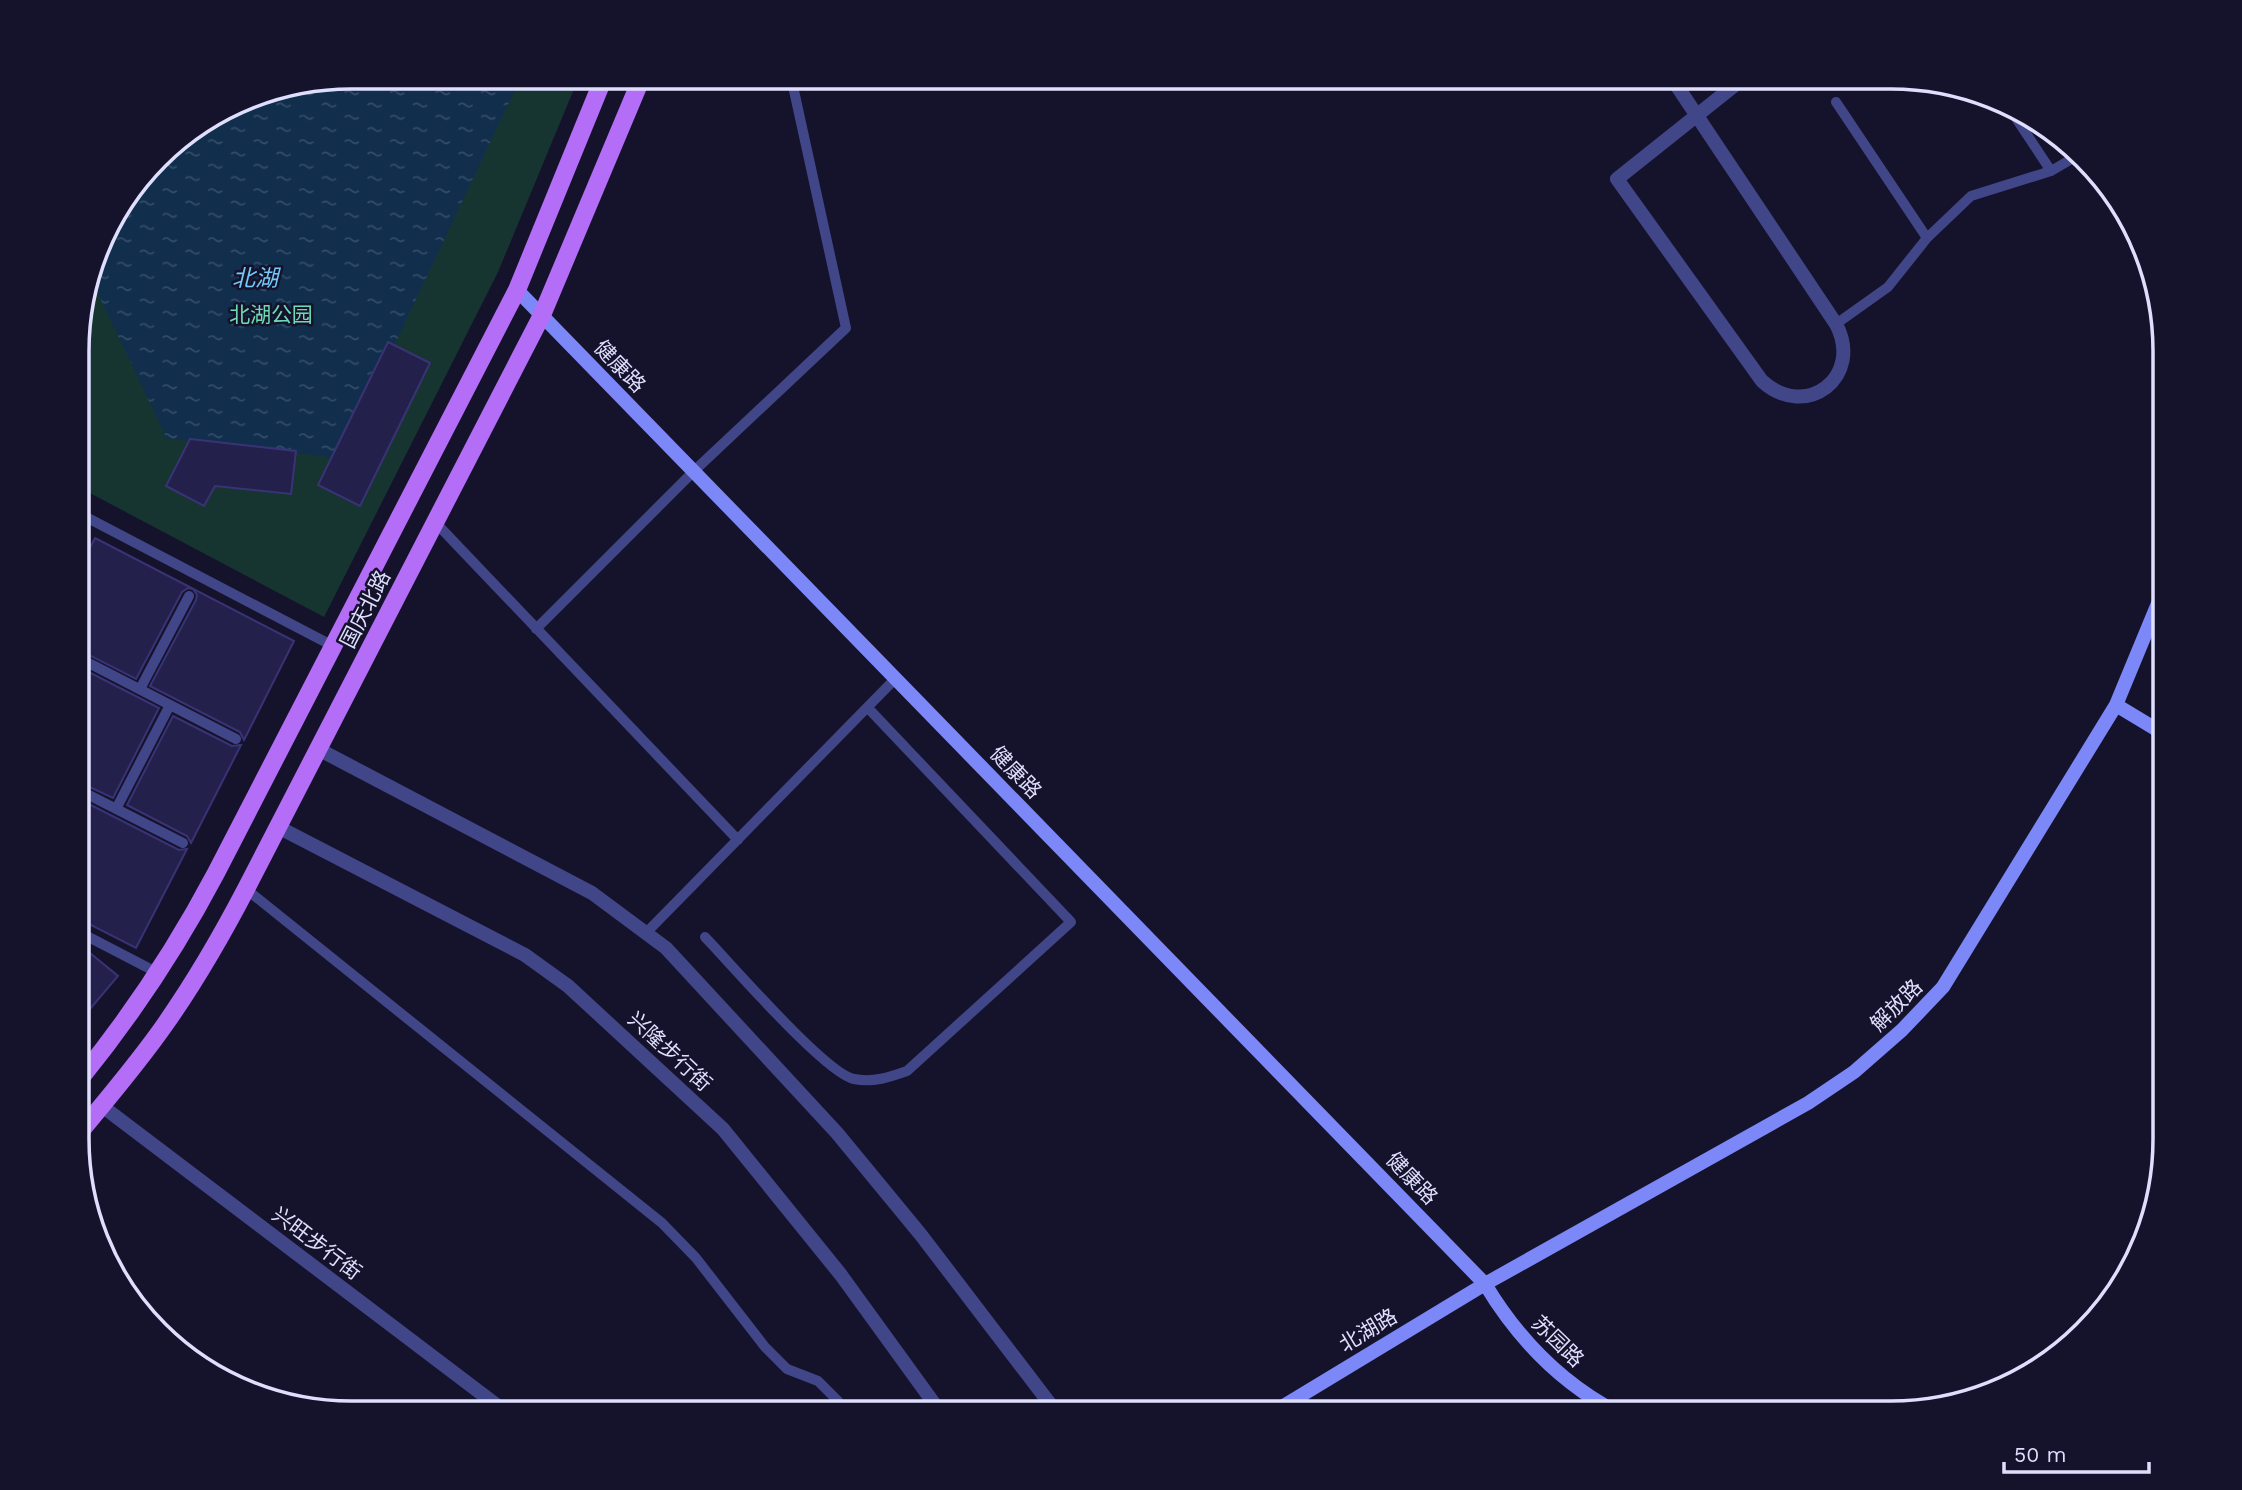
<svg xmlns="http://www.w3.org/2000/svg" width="2242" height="1490" font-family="'Work Sans','Noto Sans SC',sans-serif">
	<defs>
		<pattern id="water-ripples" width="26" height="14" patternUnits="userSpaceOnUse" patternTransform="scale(1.75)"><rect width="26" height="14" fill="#112e4c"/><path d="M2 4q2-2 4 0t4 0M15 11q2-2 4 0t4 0" fill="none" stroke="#334c67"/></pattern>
	</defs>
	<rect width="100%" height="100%" fill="#15132c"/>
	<!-- park -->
	<path fill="#163531" d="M352,77h227l-81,195 -174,345 -236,-125 -9,-10v-166l26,-86 65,-85 77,-47z"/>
	<!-- water -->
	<path fill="url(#water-ripples)" d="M352,77h169l-127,269 -7,-3 -56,114 -36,-4v-2l-105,-12 -1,2 -22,-2 -76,-160 14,-49 65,-85 77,-47z"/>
	<!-- building -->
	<path fill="#24204c" stroke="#393376" stroke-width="2" d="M388,342l42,21 -70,143 -42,-21z
		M190,439l106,12 -5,43 -76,-8 -11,20 -38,-20z
		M95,538l199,103 -50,99 -4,-8 -90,-46 46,-86 1,-5 -4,-6 -5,-1 -6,4 -46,87 -57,-29v-81z
		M79,667l80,41 -46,90 -34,-16z
		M173,716l59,30 9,-1 -50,98 -4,-7 -60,-31z
		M79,799l100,51 8,-1 -51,99 -57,-29z
		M90,953l28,23 -39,46v-55z"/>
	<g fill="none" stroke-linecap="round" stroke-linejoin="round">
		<!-- lane -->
		<path stroke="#414688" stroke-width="10" d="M1836,102l91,136
			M2008,106l43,65
			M1836,324l52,-37 39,-49 44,-42 80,-25 24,-14
			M435,522l303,318
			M79,525l5,-9 249,130
			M536,629l158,-158 152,-143 -55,-251
			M79,658l157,81
			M140,689l49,-93
			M79,790l104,53
			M116,809l54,-104
			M246,889l416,334 34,35 69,89 22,22 31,12 20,20 8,12
			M79,932l79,41
			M646,933l250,-255
			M705,937c25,26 121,137 149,142 19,4 36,-2 53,-8l164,-149 -203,-214"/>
		<!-- street -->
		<path stroke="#414688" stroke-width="14" d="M1671,77l165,247c28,53 -30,97 -74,57l-145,-202 128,-102
			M318,749l274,144 74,55 171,185 84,102 136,178
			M278,827l247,128 43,31 155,143 118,146 100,138
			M102,1106l405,307"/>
		<!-- secondary -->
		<path stroke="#7c87f8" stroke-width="14" d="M517,290l968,994c33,55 75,99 133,129
			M2116,705l48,29
			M1272,1413l213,-129 323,-181 46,-31 48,-42 41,-43 173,-282 48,-116"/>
		<!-- primary -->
		<path stroke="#b46df7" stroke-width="18" d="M79,1080c53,-65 98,-133 137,-207l301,-583 87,-213
			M79,1133c30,-36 60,-71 87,-110 30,-43 56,-88 80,-134l296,-574 100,-238"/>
	</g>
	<g text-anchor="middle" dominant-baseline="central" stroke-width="5" stroke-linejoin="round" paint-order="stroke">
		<!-- park labels -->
		<g font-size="21" fill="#6ddbb3" stroke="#15132c">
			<text x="271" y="314">北湖公园</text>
		</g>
		<!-- street labels -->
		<g font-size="21" fill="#dfdffd" stroke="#15132c">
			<text transform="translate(620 366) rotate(46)">健康路</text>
			<text transform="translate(365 609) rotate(-63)">国庆北路</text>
			<text transform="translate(1016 772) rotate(46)">健康路</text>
			<text transform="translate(1896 1005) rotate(-45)">解放路</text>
			<text transform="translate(670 1051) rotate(43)">兴隆步行街</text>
			<text transform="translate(1412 1178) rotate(46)">健康路</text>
			<text transform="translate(317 1243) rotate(37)">兴旺步行街</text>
			<text transform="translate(1368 1330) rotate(-31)">北湖路</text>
			<text transform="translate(1558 1341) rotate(44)">苏园路</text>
		</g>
		<!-- water labels -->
		<g font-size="23" font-style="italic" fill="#73c9f8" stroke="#15132c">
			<text x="255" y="278">北湖</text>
		</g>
	</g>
	<!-- crop -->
	<path d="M0 0H2242V1490H0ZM351 89H1891A262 262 0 0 1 2153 351V1139A262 262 0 0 1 1891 1401H351A262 262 0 0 1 89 1139V351A262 262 0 0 1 351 89Z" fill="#15132c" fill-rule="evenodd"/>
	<path fill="none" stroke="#dfdffd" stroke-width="3.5" d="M351 89H1891A262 262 0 0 1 2153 351V1139A262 262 0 0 1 1891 1401H351A262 262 0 0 1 89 1139V351A262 262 0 0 1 351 89Z"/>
	<!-- scale -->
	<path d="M2004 1462v10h145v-10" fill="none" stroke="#dfdffd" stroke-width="3.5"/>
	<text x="2014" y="1462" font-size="21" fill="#dfdffd" stroke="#15132c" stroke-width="5" paint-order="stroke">50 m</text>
</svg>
